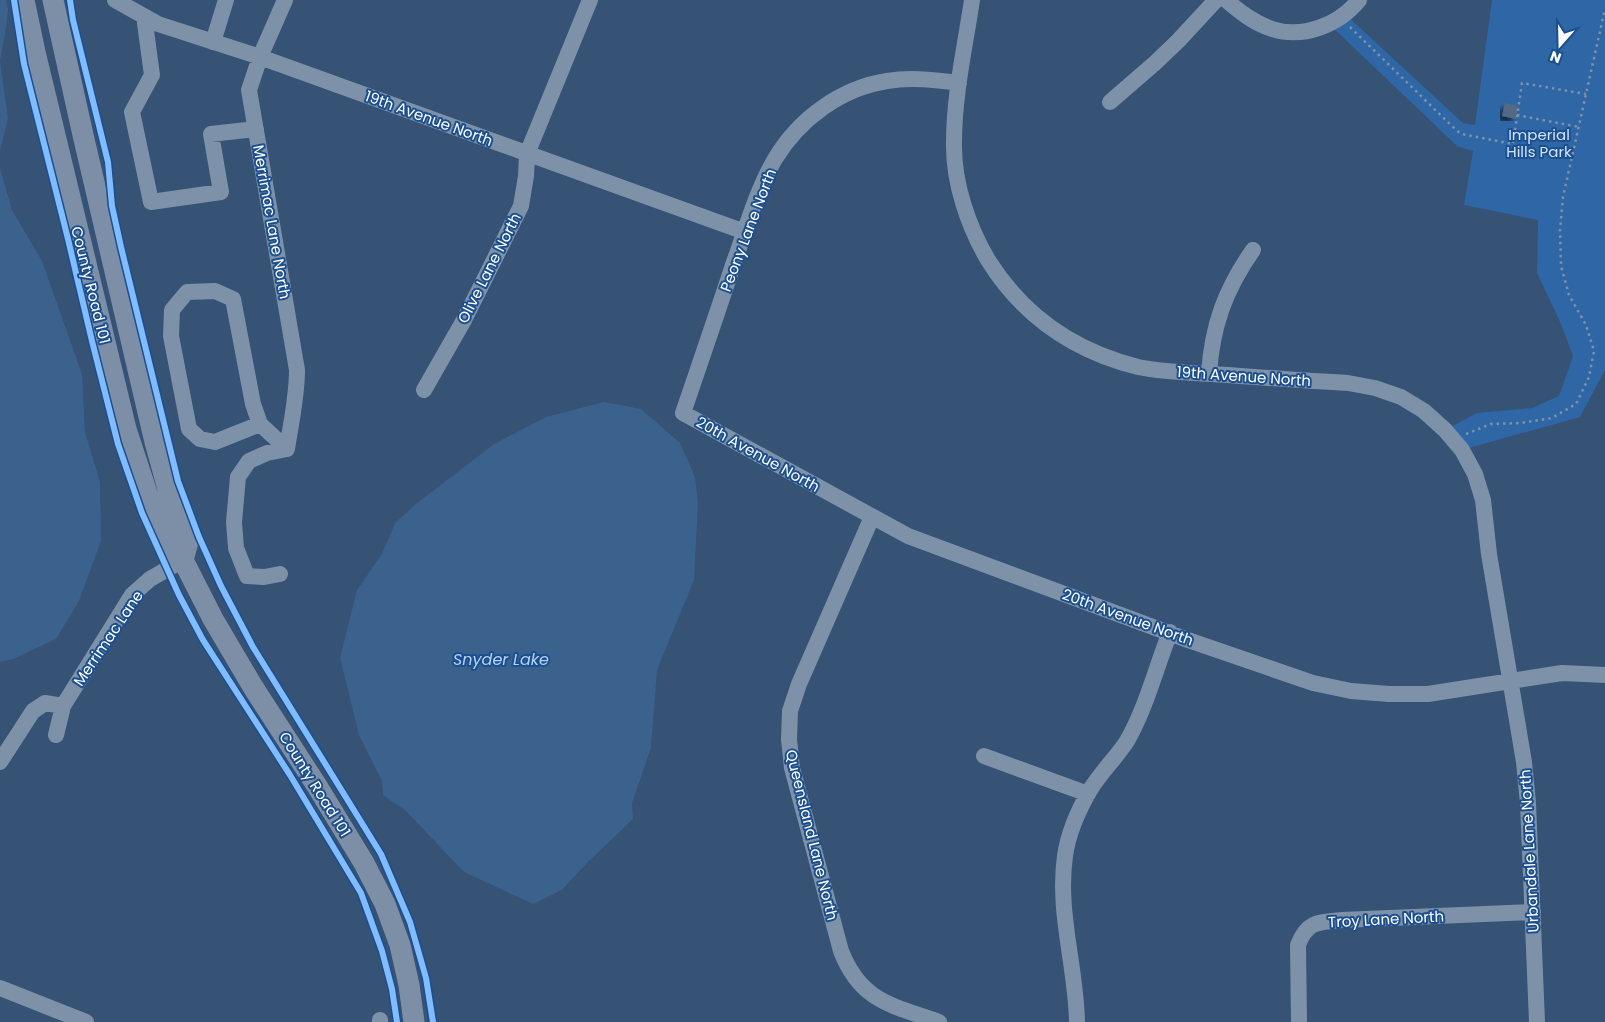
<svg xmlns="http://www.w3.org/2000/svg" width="1605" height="1022" font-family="Poppins,sans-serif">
	<defs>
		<filter id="shadow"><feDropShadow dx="-4.5" dy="4.5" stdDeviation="2.5" flood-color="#0009"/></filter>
	</defs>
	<rect width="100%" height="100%" fill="#365274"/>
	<!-- green -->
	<path fill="#2f66a5" d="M1492,0h113v370l-25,47 -118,33 -17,-20 32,-17 55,-5 27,-12 14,-40 -12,-32 -24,-51 1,-53 -74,-15 9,-54 -16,-5 -128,-122 16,-10 118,109 12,2z"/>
	<!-- water -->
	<path fill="#3b618d" d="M0,0h6l2,9 -2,19 -6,33 8,57 -8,33z
		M0,168l12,42 30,51 40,113 3,58 15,50 1,59 -22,60 -23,38 -43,20 -13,3z
		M604,402l37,7 39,34 15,34 3,26 -4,77 -37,90 -6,78 -19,55 1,16 -48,46 -23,25 -29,14 -69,-32 -58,-61 -23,-16 -1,-14 -23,-46 -19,-77 17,-68 25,-36 13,-31 21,-19 78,-60 52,-27z"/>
	<!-- building -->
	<path fill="#526984" filter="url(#shadow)" d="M1505,103l13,3 -2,13 -14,-3z"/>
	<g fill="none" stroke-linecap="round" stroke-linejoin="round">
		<!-- path -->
		<path stroke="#7d92a8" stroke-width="2.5" stroke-dasharray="2.5 4" stroke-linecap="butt" d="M1350,27l107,104 5,3 51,10 9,-61 64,11
			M1517,115l62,12
			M1466,434l25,-10 30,-1 31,-5 24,-14 13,-27 5,-26 -8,-26 -17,-30 -8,-29 -1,-36 3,-33 42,-188"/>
		<!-- minor -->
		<path stroke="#7d92a8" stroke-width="16" d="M115,0l43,24 102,33 485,175
			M285,0l-25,57 -11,33 48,280c0,27 -6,53 -10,79
			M972,0c-7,47 -18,95 -18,142 -1,40 14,84 34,118 35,56 86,91 150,107 29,6 60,6 90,8 40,3 80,6 120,8l27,5 26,9 23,14 21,19 17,20 13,24 8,26 6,54 35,208 4,41 9,219
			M1226,0c14,12 28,23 46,29 31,10 67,-4 87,-29
			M144,16l8,59 -20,37 19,90 70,-10 -10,-58 45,-5
			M213,42l13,-42
			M959,83c-23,-3 -48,-6 -72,-2 -46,7 -88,38 -112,78 -18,30 -30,73 -42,106 -16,49 -33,98 -50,148l225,123 280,104 125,43 38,8 38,3h39l134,-21 43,2
			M1110,102l45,-39 23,-22 38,-41
			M1209,374c3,-48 16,-84 44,-124
			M424,390l40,-70 57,-114 5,-30 1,-22 63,-154
			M260,424l-45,18 -15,-3 -11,-10 -18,-93 1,-26 15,-18 28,-1 18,8 20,105 7,20 27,25
			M872,517l-73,167 -9,27 -1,28 3,29 49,183c20,51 51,54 98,71
			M280,574l-16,3 -17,-1 -11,-28 -2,-26 4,-45 11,-16 18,-8 20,-4
			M56,735l7,-29 69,-111 18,-16 33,-19
			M984,756l104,38
			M0,762l33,-51 12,-8 18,3
			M0,988l86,34
			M380,1020v2
			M1077,1022c-1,-56 -20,-110 -12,-166 3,-22 14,-47 25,-66 11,-18 26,-32 37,-49 19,-33 29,-73 43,-109
			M1299,1022l-1,-77c9,-24 21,-23 44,-25l191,-8"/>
		<!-- major -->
		<path stroke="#7d8ea7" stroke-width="21" d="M24,0l11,52 91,377 21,64 21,53 15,14 30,59 40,68 64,99 47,77 21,41 15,41 9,40 5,37
			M53,0l30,135 72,307 16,58 17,42 -5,18"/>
		<!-- cycleway casing -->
		<g stroke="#1b4f8f" stroke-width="9">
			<path id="cycleway" d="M14,0l10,64 44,175 24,102 26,103 24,69 37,82 24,45 87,135 71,118 21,58 10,38 5,33
				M70,0l3,20 35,142 4,44 9,41 57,234 21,56 22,49 32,61 128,207 29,68 16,56 7,44"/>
		</g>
		<!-- cycleway -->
		<use href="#cycleway" stroke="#80bcff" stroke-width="6"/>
	</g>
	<g text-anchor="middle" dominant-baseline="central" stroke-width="4" stroke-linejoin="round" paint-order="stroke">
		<!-- street labels -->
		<g font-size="15" fill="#fff" stroke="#1b4f8f">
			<text transform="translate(429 118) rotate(20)">19th Avenue North</text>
			<text transform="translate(272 222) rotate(80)">Merrimac Lane North</text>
			<text transform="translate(748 230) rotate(-69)">Peony Lane North</text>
			<text transform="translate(489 268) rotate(-63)">Olive Lane North</text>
			<text transform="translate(91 285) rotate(76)">County Road 101</text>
			<text transform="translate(1244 376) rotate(4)">19th Avenue North</text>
			<text transform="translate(758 454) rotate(29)">20th Avenue North</text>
			<text transform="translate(1128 617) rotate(20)">20th Avenue North</text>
			<text transform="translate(108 638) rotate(-56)">Merrimac Lane</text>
			<text transform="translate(315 784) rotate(58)">County Road 101</text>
			<text transform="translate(812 835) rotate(76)">Queensland Lane North</text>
			<text transform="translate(1529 851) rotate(-93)">Urbandale Lane North</text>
			<text transform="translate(1386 919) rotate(-3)">Troy Lane North</text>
		</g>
		<!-- park labels -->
		<g font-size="15" fill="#cfe3fa" stroke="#1b4f8f">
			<text x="1539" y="134">Imperial<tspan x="1539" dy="17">Hills Park</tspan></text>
		</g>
		<!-- water labels -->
		<g font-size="16" font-style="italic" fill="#b5d3f5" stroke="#1b4f8f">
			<text x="501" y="659">Snyder Lake</text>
		</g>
	</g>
	<!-- north arrow -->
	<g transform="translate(1560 45) rotate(200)" stroke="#1b4f8f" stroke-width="4" paint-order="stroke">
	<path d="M0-4L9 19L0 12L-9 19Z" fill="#ffffff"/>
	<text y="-8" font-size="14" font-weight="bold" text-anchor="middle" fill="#ffffff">N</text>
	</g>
</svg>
